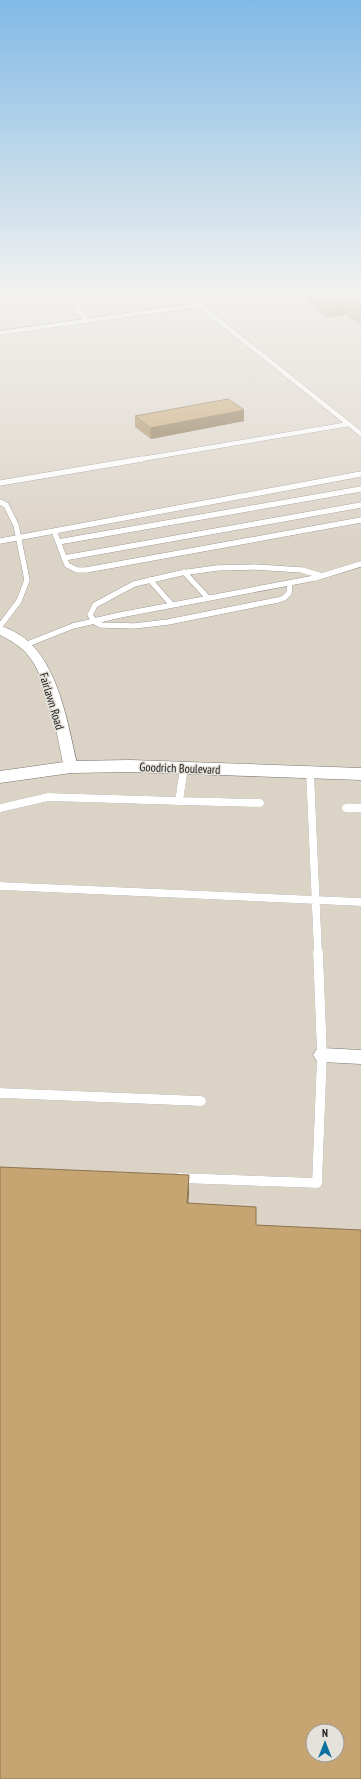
<svg xmlns="http://www.w3.org/2000/svg" width="361" height="1779" font-family="'PT Sans Narrow',sans-serif">
	<rect width="100%" height="100%" fill="#e5e1db"/>
	<!-- built -->
	<path fill="#dcd3c7" fill-rule="evenodd" d="M0,294h361v1485h-361zM313,1731h24v24h-24z"/>
	<g fill="none" stroke-linecap="round" stroke-linejoin="round">
		<!-- lane-far3 casing -->
		<g stroke="#797570" stroke-width="5">
			<path id="lane-far3" d="M177,294l21,10 163,130
				M87,320l-9,-10 4,-7 10,-3 42,-6
				M136,460l213,-36"/>
		</g>
		<!-- lane-far2 casing -->
		<g stroke="#797570" stroke-width="6">
			<path id="lane-far2" d="M0,483l142,-24
				M0,502l6,3 10,20 11,55 -8,21 -19,25
				M54,531l13,34 10,5h9l275,-50
				M0,541l361,-67
				M58,542l303,-53
				M64,558l297,-53
				M184,572l24,26
				M150,580l22,25
				M290,583l-1,10 -5,5 -6,2 -110,22 -34,4 -33,-1 -6,-3 -5,-7 5,-10 39,-21 47,-11 36,-5 38,-1 47,3 20,6
				M25,645l48,-19 47,-11 195,-37 46,-14"/>
		</g>
		<!-- lane-far1 casing -->
		<g stroke="#797570" stroke-width="8">
			<path id="lane-far1" d="M310,772l8,181
				M179,801l81,2
				M0,808l48,-11 131,4 5,-33
				M346,808h15
				M0,886l361,16"/>
		</g>
		<!-- lane casing -->
		<g stroke="#797570" stroke-width="10">
			<path id="lane" d="M0,1093l201,8
				M179,1178l138,5 5,-128 -4,-103"/>
		</g>
		<!-- street casing -->
		<g stroke="#797570" stroke-width="1">
			<path id="street" d="M263,294h17l-4,2 -276,39v-4z
				M0,626c57,15 66,93 78,141l-2,3 -5,1 -5,-1 -2,-3c-8,-34 -14,-86 -37,-113 -7,-8 -17,-14 -27,-19z
				M322,1048l39,2v14l-39,-2 -6,-2 -3,-5 3,-5z"/>
		</g>
		<!-- secondary casing -->
		<g stroke="#797570" stroke-width="1">
			<path id="secondary" d="M131,760l230,8v12l-230,-8 -60,1 -71,10v-12l71,-10z"/>
		</g>
		<!-- lane-far3 -->
		<use href="#lane-far3" stroke="#fff" stroke-width="4.5"/>
		<!-- lane-far2 -->
		<use href="#lane-far2" stroke="#fff" stroke-width="5.5"/>
		<!-- lane-far1 -->
		<use href="#lane-far1" stroke="#fff" stroke-width="8"/>
		<!-- lane -->
		<use href="#lane" stroke="#fff" stroke-width="10"/>
		<!-- street -->
		<use href="#street" fill="#fff" fill-rule="evenodd"/>
		<!-- secondary -->
		<use href="#secondary" fill="#fff" fill-rule="evenodd"/>
	</g>
	<!-- wall -->
	<path fill="#ab8e62" d="M306,294h55v31l-15,-10 -18,3 -21,-15v-2l-2,-1z
		M135,416l109,5 -93,18 -16,-12z"/>
	<!-- shaded-wall -->
	<path fill="#8b7450" d="M346,306v9l-18,3 1,-10z
		M244,410v11l-93,18 -1,-11z
		M189,1175v19l-2,28v-19z"/>
	<!-- building -->
	<path fill="#c7a572" stroke="#8b7450" fill-rule="evenodd" d="M308,294h53v21l-15,-9 -17,2z
		M228,399l16,11 -94,18 -15,-12z
		M0,1167l189,8 -2,28 69,4v18l105,5v549h-361zM313,1731h24v24h-24z"/>
	<!-- sky -->
	<linearGradient id="sky" x2="0" y2="1"><stop stop-color="#81b9e6"/><stop offset="0.54" stop-color="#f3f2ef"/><stop offset="1" stop-color="#f3f2ef" stop-opacity="0"/></linearGradient>
	<rect width="361" height="543" fill="url(#sky)"/>
	<g text-anchor="middle" dominant-baseline="central" stroke-width="3" stroke-linejoin="round" paint-order="stroke">
		<!-- street labels -->
		<g font-size="12" fill="#21201e" stroke="#e5e1db">
			<text transform="translate(52 701) rotate(73)">Fairlawn Road</text>
			<text transform="translate(180 768) rotate(2)">Goodrich Boulevard</text>
		</g>
	</g>
	<!-- north arrow -->
	<g transform="translate(325 1743)"><circle r="19" fill="#e5e1db" stroke="#97948f"/>
	<path d="M0-3L7 15L0 10L-7 15Z" fill="#0b709d"/>
	<text y="-6" font-size="11" font-weight="bold" text-anchor="middle" fill="#21201e">N</text>
	</g>
</svg>
